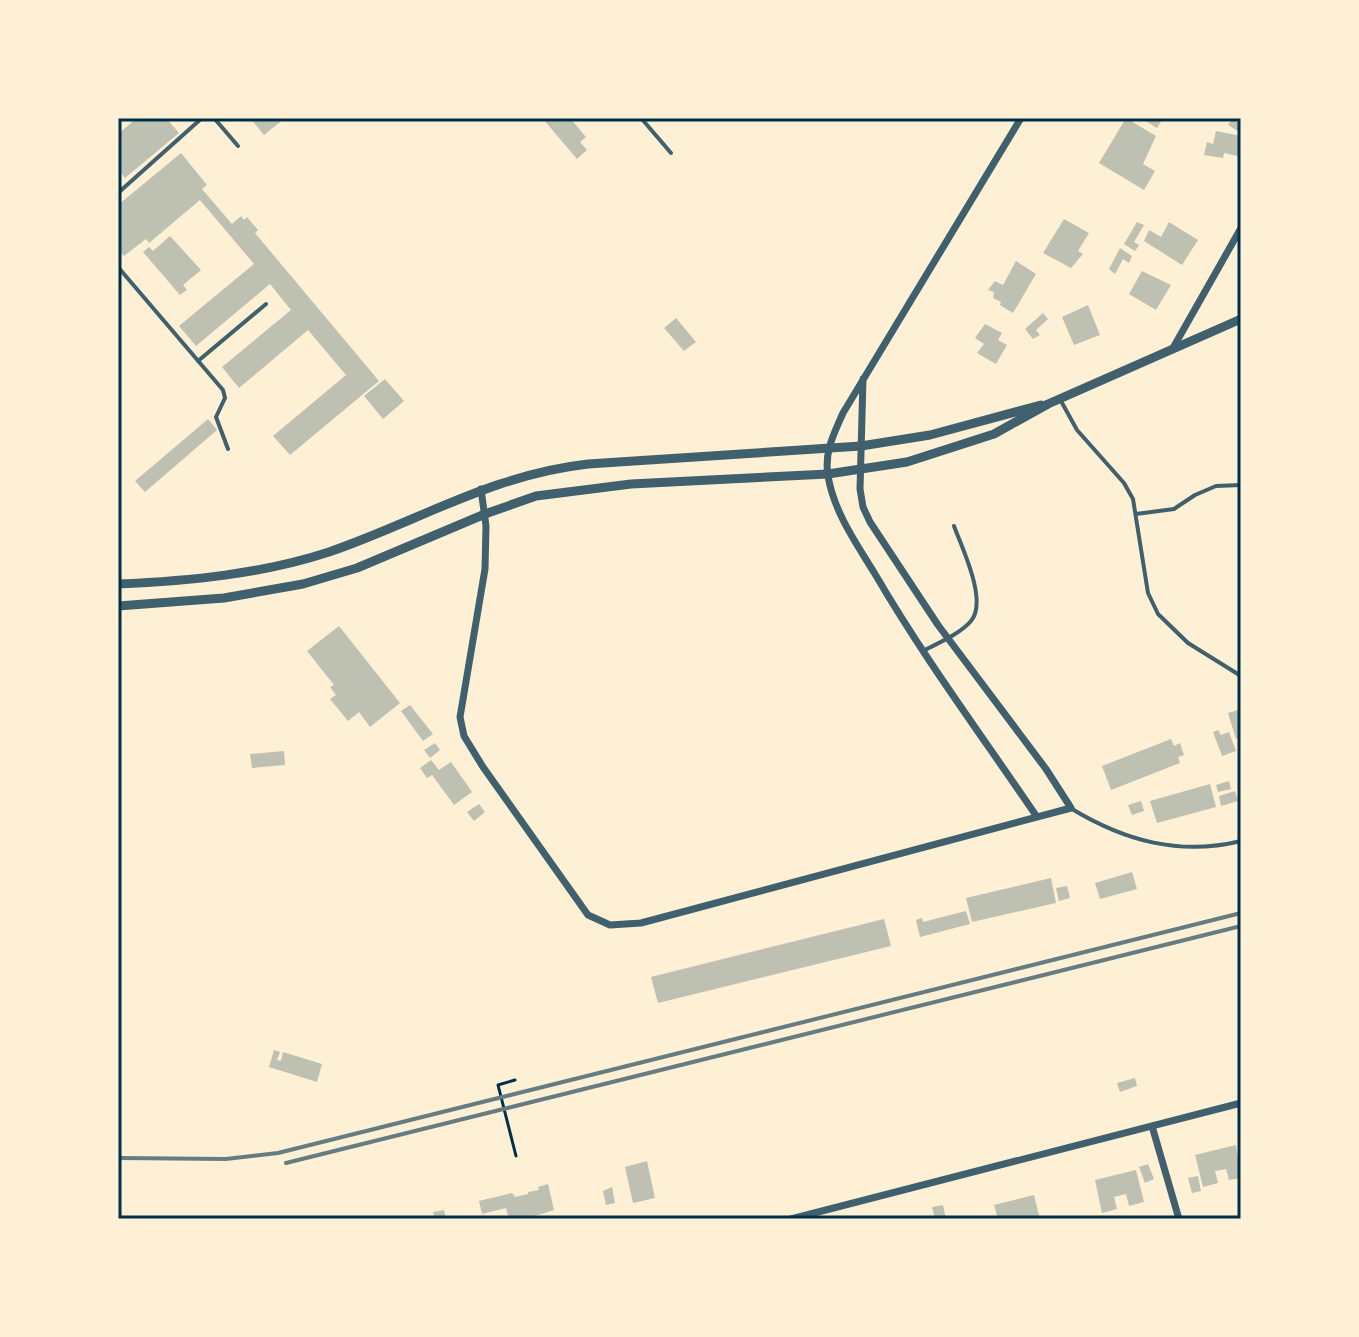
<svg xmlns="http://www.w3.org/2000/svg" width="1359" height="1337" font-family="Barlow,sans-serif">
	<rect width="100%" height="100%" fill="#fdf0d5"/>
	<!-- building -->
	<path fill="#bec0b2" d="M137,118h29l13,15 -54,45 -7,-9v-35z
		M250,118h35l-21,17z
		M545,118h15l3,4 7,-4 16,19 -6,5 7,8 -10,9 -34,-40z
		M1126,118l30,18 -13,28 12,7 -11,19 -45,-27z
		M1141,118h22l-6,10z
		M1232,119l9,5v9l-13,-8z
		M1216,131l25,5v21l-17,-4 -1,5 -19,-3 3,-13 6,2z
		M181,153l26,32 -5,4 30,35 9,-8 3,4 3,-3 11,13 -3,3 124,148 -89,74 -17,-19 73,-61 -38,-45 -69,58 -17,-21 69,-57 -21,-26 -74,62 -17,-20 75,-62 -54,-64 -51,43 -3,-4 -22,17 -6,-7v-44z
		M1064,219l25,14 -11,18 5,3 -12,14 -28,-15z
		M1137,222l7,3 -10,17 5,3 -4,6 -11,-7z
		M1169,222l29,18 -16,25 -38,-24 5,-11 12,7z
		M170,236l31,34 -18,15 4,5 -7,5 -37,-43 6,-5 4,4z
		M1120,248l12,8 -3,7 -6,-4 -8,15 -6,-5z
		M1016,261l20,13 -23,39 -13,-8 1,-3 -8,-4 1,-6 -6,-2 7,-9 8,4z
		M1142,271l29,14 -15,25 -27,-16z
		M1088,305l12,30 -26,10 -12,-28z
		M1043,313l5,6 -12,11 4,5 -7,4 -8,-10z
		M676,318l20,24 -12,9 -20,-23z
		M985,324l17,9 -4,7 9,5 -11,19 -19,-11 7,-9 -9,-6z
		M385,379l19,22 -21,18 -19,-23z
		M208,419l9,11 -72,62 -10,-11z
		M339,626l61,77 -30,24 -11,-15 -11,9 -18,-22 6,-4 -6,-8 4,-2 -27,-34z
		M410,705l23,29 -10,7 -22,-30z
		M1238,710l3,27 -5,2 -8,-26z
		M1218,730l3,5 8,-3 7,19 -14,5 -9,-24z
		M1171,739l3,7 6,-3 4,12 -6,2 2,6 -69,27 -9,-24z
		M435,743l5,7 -10,8 -6,-8z
		M284,751l1,14 -33,3 -2,-14z
		M431,760l8,10 12,-8 21,30 -18,13 -22,-30 -5,3 -7,-10z
		M1229,781l2,8 -13,3 -2,-7z
		M1210,784l6,23 -59,16 -7,-22z
		M1235,791l3,10 -17,5 -2,-10z
		M1141,801l3,10 -12,4 -4,-10z
		M479,804l6,8 -11,9 -7,-9z
		M1132,872l5,17 -37,10 -5,-16z
		M1051,878l5,25 -84,19 -6,-24z
		M1067,886l3,12 -11,3 -3,-13z
		M966,911l4,13 -50,13 -4,-17 6,-2 1,4z
		M884,919l7,27 -233,57 -7,-26z
		M274,1050l6,2 -3,8 4,1 2,-9 39,12 -5,18 -48,-15z
		M1135,1078l2,8 -17,6 -3,-9z
		M1236,1145l5,33 -12,2 -3,-11 -5,1 -6,1 3,12 -15,4 -8,-32z
		M647,1161l8,37 -22,5 -8,-36z
		M1148,1164l6,15 -9,4 -6,-16z
		M1136,1170l8,32 -15,4 -3,-12 -12,3 3,12 -15,4 -7,-33z
		M1198,1176l3,15 -9,2 -4,-15z
		M548,1184l6,26 -29,9h-16l-3,-11 -24,6 -3,-13 33,-8 3,4 13,-3v-2l11,-2 -1,-3z
		M612,1187l3,16 -9,2 -3,-14z
		M1034,1195l6,24h-42l-4,-14z
		M943,1205l3,14h-11l-3,-12z
		M444,1210l2,9h-21l9,-3 -1,-4z"/>
	<g fill="none" stroke-linecap="round" stroke-linejoin="round">
		<!-- path -->
		<path stroke="#003049" stroke-width="3" d="M515,1080l-17,5 18,71"/>
		<!-- service -->
		<path stroke="#3f606c" stroke-width="4" d="M214,118l24,28
			M641,118l30,35
			M118,193l84,-75
			M118,267l105,123 2,8 -9,19 12,32
			M198,361l68,-57
			M1061,401l16,29 47,53 9,16 15,94 10,21 30,29 53,33
			M1136,514l38,-5 21,-14 21,-9 25,-1
			M923,651c15,-8 37,-17 48,-30 17,-20 -9,-73 -17,-95
			M1072,809c53,32 108,47 169,32"/>
		<!-- minor -->
		<path stroke="#3f606c" stroke-width="7" d="M1021,118l-178,295c-9,21 -19,38 -15,63 6,36 28,67 47,98 49,84 107,162 162,243
			M1173,348l68,-120
			M481,489l5,37 -1,43 -25,148 4,19 19,31 105,148 22,10 31,-2 430,-115 -25,-39 -108,-144 -68,-103 -7,-15 -3,-18 3,-110
			M1152,1126l27,93
			M791,1219l450,-116"/>
		<!-- tertiary -->
		<path stroke="#3f606c" stroke-width="9" d="M118,584c71,-3 144,-10 211,-32 90,-31 162,-77 259,-88l273,-18 69,-11 111,-30
			M118,606l106,-8 79,-14 54,-16 128,-54 51,-18 95,-12 197,-10 79,-12 87,-28 54,-30 193,-85"/>
		<!-- rail -->
		<path stroke="#657d81" stroke-width="4" d="M118,1158l108,1 52,-6 963,-240
			M286,1163l955,-237"/>
	</g>
	<!-- border -->
	<rect width="1359" height="1337" fill="none" stroke="#fdf0d5" stroke-width="240"/>
	<rect x="120" y="120" width="1119" height="1097" fill="none" stroke="#003049" stroke-width="3"/>
</svg>
